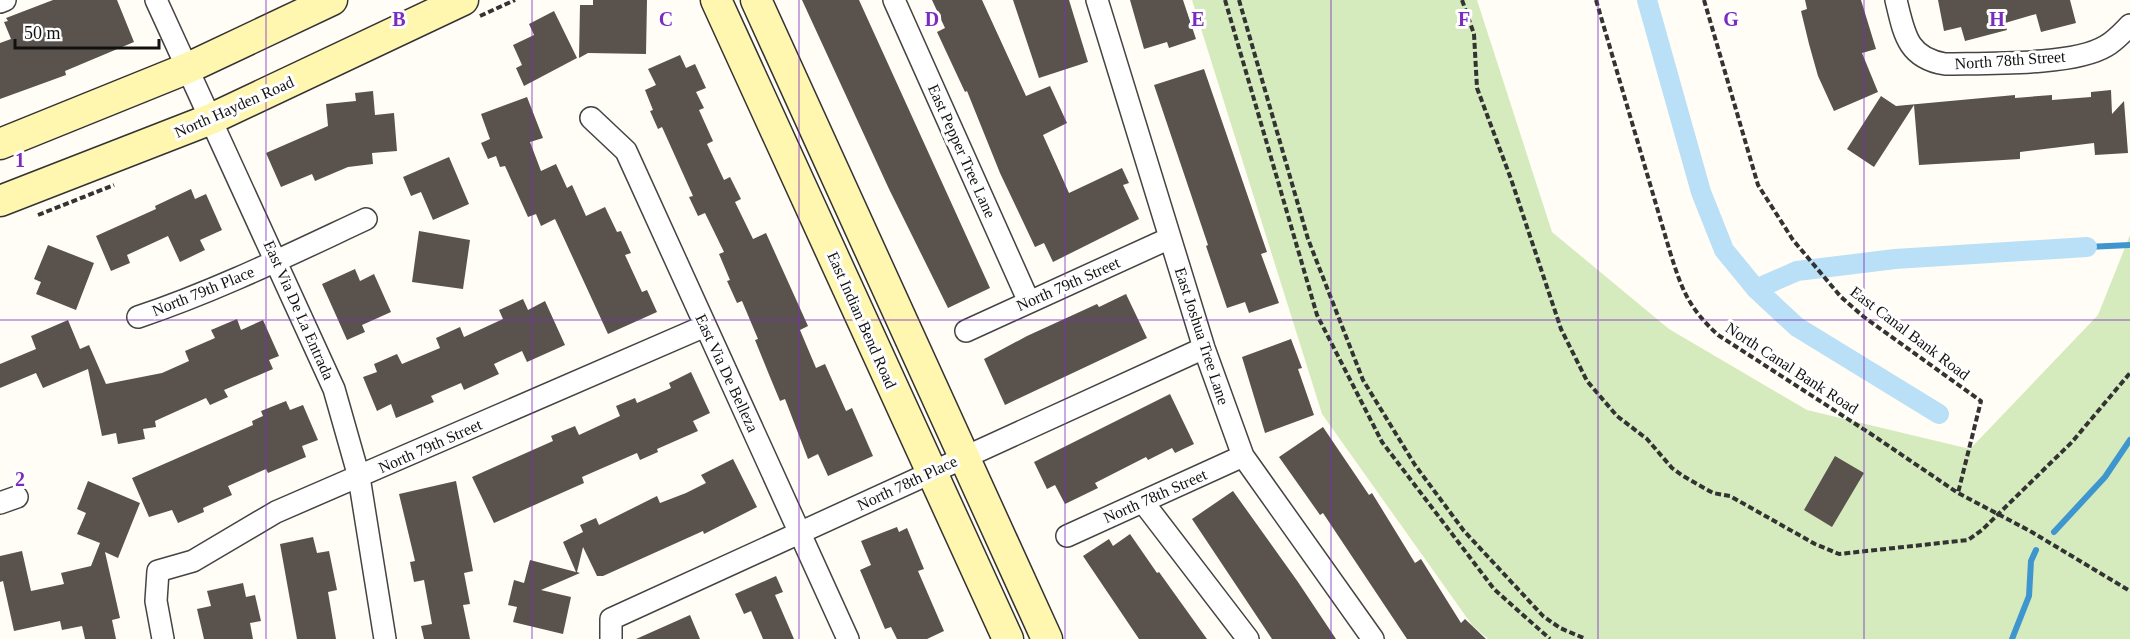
<svg xmlns="http://www.w3.org/2000/svg" width="2130" height="639" font-family="'Times New Roman',serif">
	<rect width="100%" height="100%" fill="#fffdf5"/>
	<!-- green -->
	<path fill="#d5ebbd" d="M1192,0h285l75,232 117,97 138,81 163,39 128,-134 32,-80v404h-642l-16,-14 -150,-211z"/>
	<g fill="none" stroke-linecap="round" stroke-linejoin="round">
		<!-- stream -->
		<path stroke="#3f96cf" stroke-width="6" d="M2087,247l43,-2
			M2054,532l51,-55 25,-37
			M2012,639l17,-43 2,-35 5,-11"/>
		<!-- canal -->
		<path stroke="#b9e0f7" stroke-width="20" d="M1647,0l54,192 23,58 32,39 41,38 142,87
			M1756,289l41,-18 98,-12 192,-12"/>
	</g>
	<!-- building -->
	<path fill="#5a524d" d="M53,0h64l17,42 -69,29 1,4 -66,24v-56l11,-4 -7,-17 4,-1 -2,-3z
		M593,0h54l-1,54 -58,-1 -9,5 1,-53h13z
		M802,0h57l131,288 -42,20 -59,-119z
		M932,0h50l44,96 24,-10 17,37 -24,12 26,58 53,-25 7,15 -6,2 16,34 -86,43 -9,-19 -9,4 -35,-74 -33,-82 -2,1 -28,-60 8,-4z
		M1013,0h56l19,62 -49,16z
		M1130,0h53l13,39 -27,9 -2,-6 -23,7z
		M1805,0h56l15,49 -14,4 16,39 -44,19 -16,-35 -9,-32 -8,-33 6,-2z
		M1938,0h132l6,23 -35,9 -5,-18 -31,9 2,7 -42,11 -4,-14 -17,4z
		M554,11l23,47 -53,28 -8,-18 6,-3 -9,-20 21,-10 -5,-11z
		M680,55l6,13 9,-4 11,24 -10,4 8,16 -5,2 14,31 -6,3 17,36 6,-3 11,22 -6,3 18,37 13,-6 42,93 -8,4 16,38 9,-4 21,47 6,-3 21,48 -45,20 -10,-22 -10,5 -23,-60 -5,2 -10,-24 -15,-37 3,-1 -16,-38 -5,2 -10,-22 3,-1 -11,-26 5,-2 -19,-39 -7,3 -9,-19 4,-1 -31,-69 -4,2 -8,-18 3,-1 -8,-20 11,-5 -8,-16z
		M1204,69l63,183 -6,2 18,49 -30,10 -4,-11 -18,6 -21,-62 2,-1 -54,-160z
		M2111,90l1,24 12,-13 4,52 -33,2 -1,-12 -74,9v7l-101,6 -5,-60 -40,62 -27,-18 34,-53 15,10 119,-11v3l37,-3v5l39,-3v-5z
		M373,91l2,24 19,-2 3,38 -25,2 1,11 -25,3 -33,14 -3,-7 -31,13 -15,-34 62,-27 -2,-22 30,-3 -1,-8z
		M527,97l16,41 -13,4 11,29 15,-7 11,24 5,-3 14,31 19,-9 12,25 4,-1 10,22 -6,2 17,37 5,-2 10,22 -49,22 -53,-115 -14,7 -5,-12 -8,3 -23,-51 -5,1 -4,-11 -8,3 -7,-16 9,-4 -9,-25z
		M449,157l20,47 -36,16 -12,-28 -10,4 -8,-19z
		M191,189l4,10 11,-5 16,36 -22,10 5,10 -25,12 -12,-26 -41,19 3,8 -19,8 -15,-35 60,-27 -1,-3z
		M419,231l51,9 -7,49 -51,-7z
		M48,245l46,18 -18,47 -40,-16 5,-12 -7,-3z
		M355,269l5,12 14,-7 17,38 -29,13 3,7 -18,8 -25,-56z
		M1126,294l21,44 -142,67 -21,-46 43,-23 70,-32 2,3z
		M523,299l5,11 17,-9 20,44 -38,17 -5,-11 -28,13 5,10 -35,16 -3,-7 -30,13 3,6 -38,16 -5,-14 -14,7 -14,-34 14,-5 -3,-8 23,-10 5,10 38,-16 -4,-10 24,-11 4,10 39,-18 -4,-9z
		M237,319l4,11 22,-10 16,36 -10,4 4,9 -49,21 4,7 -18,8 -4,-7 -51,23 1,6 -13,2 2,10 -27,5 -2,-11 -14,3 -14,-67 -45,19 -7,-15 -36,15v-24l36,-15 -5,-13 37,-16 12,29 9,-4 17,39 56,-11 27,-12 -4,-10 30,-13 -4,-8z
		M1291,339l11,29 -4,1 16,46 -49,18 -23,-76z
		M691,372l19,41 -17,8 5,10 -41,18 1,3 -18,8 -3,-7 -55,24 2,6 -90,40 -22,-46 81,-36 -2,-5 24,-10 4,9 41,-19 -4,-10 19,-8 2,5 34,-15 -2,-5z
		M1170,394l24,50 -19,9 -3,-5 -24,12 -2,-3 -51,26 3,5 -33,16 -10,-19 -8,4 -13,-27z
		M286,401l4,9 13,-5 15,35 -16,6 4,11 -38,16 -2,-4 -38,17 4,9 -29,13 1,4 -26,11 -6,-13 -23,7 -17,-39 121,-53 -1,-4 11,-5 -2,-5z
		M1323,427l46,68 3,-2 43,70 6,-4 40,64 4,-4 21,20h-79l-84,-126 -3,2 -41,-58z
		M1835,456l29,17 -32,54 -28,-17z
		M733,459l24,48 -53,27 -1,-3 -100,45h-6l-14,-29 -6,25 3,1 -39,17 30,7 -8,37 -50,-12 4,-15 -9,-2 6,-25 10,3 6,-23 46,12 -13,-30 20,-10 -3,-7 16,-7 3,7 58,-29 3,7 26,-10 20,-10 -5,-8z
		M88,481l52,22 -22,55 -13,-6 15,66 -8,2 4,19h-31l-3,-13 -20,4 -2,-9 -46,10 -11,-50 -3,1v-26l22,-5 9,40 33,-7 -3,-11 30,-7 9,-23 -23,-9 9,-21 -9,-4z
		M456,481l17,90 -9,2 6,31 -7,1 7,34h-46l-3,-13 11,-2 -8,-44 -10,2 -4,-20 5,-1 -16,-67z
		M1233,491l65,91 38,57h-64l-80,-120z
		M897,527l2,5 8,-4 17,41 -6,2 26,60 -17,8h-30l-6,-12 -6,2 -25,-59 11,-5 -10,-24z
		M1130,534l27,39 2,-1 48,67h-68l-56,-83 26,-17 4,7z
		M313,537l4,16 12,-2 8,39 -9,2 8,47h-39l-17,-95z
		M776,576l7,16 -8,3 19,44h-31l-12,-28 -7,3 -9,-20z
		M243,583l3,14 9,-2 6,26 -11,2 3,16h-49l-7,-30 14,-3 -4,-15z
		M690,615l10,24h-64z"/>
	<g fill="none" stroke-linecap="round" stroke-linejoin="round">
		<!-- street casing -->
		<g stroke="#444" stroke-width="24">
			<path id="street" d="M156,0l178,389 25,88 26,162
				M894,0l135,302
				M1097,0l107,348 39,108 130,183
				M1896,0c8,33 11,58 49,64 39,-1 128,2 161,-18 9,-5 17,-14 24,-21
				M0,2l5,-2
				M591,118l35,33 222,488
				M138,317c78,-26 153,-63 228,-98
				M966,331l204,-93
				M1143,502l105,137
				M0,503l17,-6
				M1067,536l176,-80
				M163,639l-7,-38 2,-30 35,-10 83,-49 429,-186
				M611,639v-20l593,-271"/>
		</g>
		<!-- secondary casing -->
		<g stroke="#333" stroke-width="33">
			<path id="secondary" d="M716,0l292,639
				M756,0l291,639
				M0,144l188,-76 144,-68
				M0,201l211,-82 252,-119"/>
		</g>
		<!-- path -->
		<path stroke="#333" stroke-width="4" stroke-dasharray="6 3" stroke-linecap="butt" d="M1225,0l92,315 65,127 112,147 56,50
			M1239,0l69,239 55,141 52,85 49,66 79,85 17,12 26,11
			M1462,0l12,34 3,54 34,91 50,150 26,52 30,35 30,23 25,29 11,8 30,17 17,3 85,48 24,10 129,-14 14,-10 90,-88 58,-69
			M1596,0l74,252c12,38 18,55 48,83l153,99 87,59 72,38 100,60
			M1704,0l54,185 35,55 48,57 23,20 117,84 -23,92
			M480,16l35,-16
			M38,215l76,-30"/>
		<!-- street -->
		<use href="#street" stroke="#fff" stroke-width="21"/>
		<!-- secondary -->
		<use href="#secondary" stroke="#fff6b0" stroke-width="30"/>
	</g>
	<!-- grid -->
	<path fill="none" stroke="#7b2cbf" stroke-width="1.5" stroke-opacity="0.55" d="M266,0v639M532,0v639M799,0v639M1065,0v639M1331,0v639M1598,0v639M1864,0v639M0,320h2130"/>
	<g text-anchor="middle" dominant-baseline="central" stroke-width="6" stroke-linejoin="round" paint-order="stroke">
		<!-- street labels -->
		<g font-size="16" fill="#111" stroke="#fff">
			<text transform="translate(2010 60) rotate(-4)">North 78th Street</text>
			<text transform="translate(234 107) rotate(-24)">North Hayden Road</text>
			<text transform="translate(962 151) rotate(66)">East Pepper Tree Lane</text>
			<text transform="translate(1068 284) rotate(-24)">North 79th Street</text>
			<text transform="translate(203 291) rotate(-22)">North 79th Place</text>
			<text transform="translate(299 310) rotate(66)">East Via De La Entrada</text>
			<text transform="translate(862 320) rotate(66)">East Indian Bend Road</text>
			<text transform="translate(1910 333) rotate(37)">East Canal Bank Road</text>
			<text transform="translate(1202 336) rotate(72)">East Joshua Tree Lane</text>
			<text transform="translate(1792 368) rotate(33)">North Canal Bank Road</text>
			<text transform="translate(727 373) rotate(65)">East Via De Belleza</text>
			<text transform="translate(430 446) rotate(-24)">North 79th Street</text>
			<text transform="translate(907 483) rotate(-25)">North 78th Place</text>
			<text transform="translate(1155 496) rotate(-24)">North 78th Street</text>
		</g>
	</g>
	<g font-size="20" text-anchor="middle" font-weight="bold" fill="#7b2cbf" stroke="#fff" stroke-width="6" stroke-linejoin="round" paint-order="stroke">
		<text x="399" y="26">B</text>
		<text x="666" y="26">C</text>
		<text x="932" y="26">D</text>
		<text x="1198" y="26">E</text>
		<text x="1464" y="26">F</text>
		<text x="1731" y="26">G</text>
		<text x="1997" y="26">H</text>
		<text x="20" y="167">1</text>
		<text x="20" y="486">2</text>
	</g>
	<!-- scale -->
	<path d="M15 39v9h144v-9" fill="none" stroke="#111111" stroke-width="3"/>
	<text x="24" y="39" font-size="18" fill="#111111" stroke="#ffffff" stroke-width="4.5" paint-order="stroke">50 m</text>
</svg>
